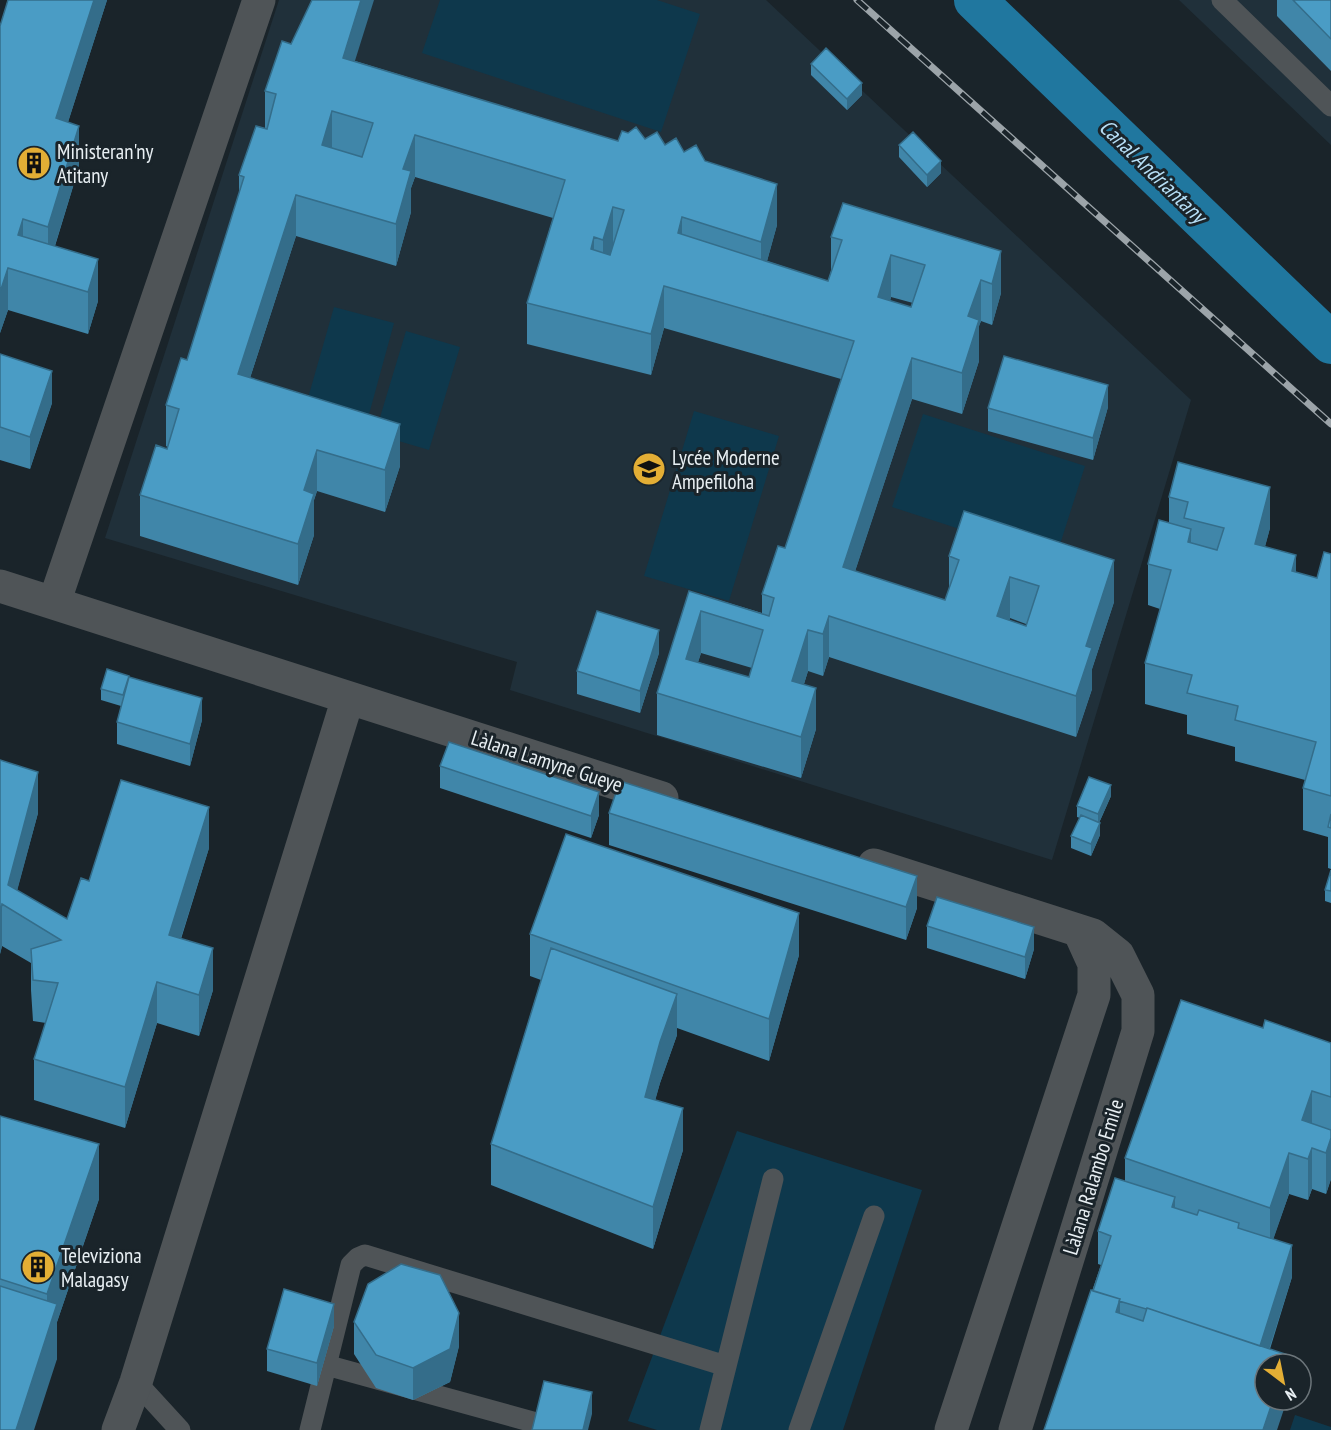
<svg xmlns="http://www.w3.org/2000/svg" width="1331" height="1430" font-family="'PT Sans Narrow',sans-serif">
	<rect width="100%" height="100%" fill="#1a242a"/>
	<!-- built -->
	<path fill="#20303a" d="M279,0h487l425,400 -139,460 -542,-170 7,-28 -412,-124z
		M1179,0h152v145z"/>
	<!-- pitch -->
	<path fill="#0e384c" d="M440,0h217l43,14 -39,118 -239,-79z
		M334,307l60,16 -29,106 -61,-17z
		M406,331l54,16 -31,103 -54,-16z
		M694,411l85,25 -50,165 -85,-25z
		M923,414l162,52 -30,94 -163,-53z
		M737,1131l185,59 -79,240h-186l-29,-9z
		M1295,1415l36,12v3h-41z"/>
	<g fill="none" stroke-linecap="round" stroke-linejoin="round">
		<!-- canal -->
		<path stroke="#20779f" stroke-width="42" d="M975,0l356,343"/>
		<!-- lane -->
		<path stroke="#4f5457" stroke-width="21" d="M1222,0l109,106
			M326,1365l236,65
			M136,1382l44,48
			M310,1430l41,-165 7,-7 7,-3 361,111
			M710,1430l63,-251
			M799,1430l75,-214"/>
		<!-- street -->
		<path stroke="#4f5457" stroke-width="33" d="M0,586l662,212
			M54,603l205,-603
			M874,865l219,70 25,20 20,40v36l-123,399
			M118,1430l18,-48 212,-684
			M951,1430l143,-435v-31l-15,-33"/>
		<!-- rail casing -->
		<g stroke="#9ca4a9" stroke-width="7">
			<path id="rail" d="M857,0l474,424"/>
		</g>
		<!-- rail -->
		<use href="#rail" stroke="#1a242a" stroke-width="4.5" stroke-dasharray="14" stroke-linecap="butt"/>
	</g>
	<!-- wall -->
	<path fill="#4086a9" fill-rule="evenodd" d="M8,0h99l-39,122 11,45 -24,79 43,55 -10,33 -80,-24 -8,23v-307z
		M1277,0h54v71l-54,-55z
		M311,4l44,57 263,80 27,-2 39,13 21,9 72,64 -10,36 61,20 3,-10v-34l170,14v42l-9,32 -11,-4 -2,5v35l-17,53 -50,-15 -57,172 90,29 4,-10v-34l165,46 -22,67v20l-16,48 -247,-80 -6,19 -15,-5 -4,13 12,45 -15,49 -144,-43v-42l32,-102 73,22v-19l23,-46 56,-169 -177,-51 -13,47 -124,-31v-41l26,-85 -138,-41 -4,11v24l-15,54 -100,-30 -46,142 150,88 -15,46 -68,-21 -3,9v35l-16,50 -158,-49v-41l27,-46 1,-2 -2,-1v-41l21,-45 52,-166v-19l26,-47v-37l26,-47zM891,297l22,6 -2,4 -21,-6zM1010,618l16,6v2l-17,-5zM701,653l51,15 -3,9 -51,-15z
		M811,64l51,31 -15,15 -36,-35z
		M899,145l42,28 -14,14 -28,-30z
		M0,354l52,49 -22,66 -30,-9z
		M1108,407l-15,53 -105,-29v-23z
		M1178,462l92,66 -5,18 31,27 21,5 14,-24v315l-3,-1v-31l-25,-7v-42l2,-8 -70,-19v-14l-48,-13v-19l-42,-11v-41l15,-54 -12,-4v-41l21,-41v-26z
		M659,653l-19,60 -63,-19v-23z
		M129,677l73,43 -12,46 -73,-22v-22l4,-16 -20,-6v-11z
		M0,760l38,53 -21,77 50,29 22,-38 120,-33 -28,91 32,51 -14,46 -42,-13 -32,105 -91,-28v-41l12,-36 -13,-2 -2,-31v-27l-29,-17 -2,8z
		M440,766l159,49 -8,23 -151,-50z
		M1111,796l-12,27 1,12 -9,21 -20,-8v-12l9,-18 -3,-1v-11z
		M609,813l308,95 -11,32 -297,-95z
		M1331,870v33l-6,-2v-11z
		M927,926l107,23 -9,30 -98,-31z
		M530,934l269,21 -30,106 -92,-33v7l-17,48 -5,17 28,50 -30,99 -162,-64v-41l50,-164 -11,-4z
		M1263,1028l68,15v136l-5,15 -14,-5 -4,11 -19,-6 -16,45 19,38 -22,72 18,15 -244,66 57,-165 -3,-1v-33l27,-50v-23z
		M0,1116l99,83 -42,123v37l-57,71z
		M354,1322l105,24 -9,36 -37,18 -37,-12 -22,-34z
		M334,1326l-17,60 -50,-15v-22z"/>
	<!-- shaded-wall -->
	<path fill="#346d8a" d="M94,0h13l-51,160v-42z
		M361,0h13l-31,99v-41z
		M862,83v12l-15,15v-11z
		M332,111v41l-10,-7z
		M79,126v41l-31,101v-41z
		M415,135v42l-4,11v24l-15,54v-42l7,-55z
		M941,161v12l-14,14v-12z
		M777,184v41l-16,58v-41z
		M296,195v41l-58,179v-41z
		M613,207v41l-10,33v-41z
		M682,217v41l-4,-25z
		M23,219v42l-5,-26z
		M594,237v42l-3,-30z
		M1001,251v42l-9,32v-41z
		M891,255v42l-13,41v-41z
		M98,259v42l-10,33v-42z
		M8,268v42l-8,23v-41z
		M981,280v41l-2,5v35l-17,53v-41l6,-57z
		M664,286v42l-13,47v-41z
		M912,358v41l-69,209v-41z
		M52,371v32l-22,66v-32z
		M1108,385v22l-15,53v-22z
		M400,424v42l-15,46v-42z
		M317,450v41l-3,9v35l-16,50v-41l6,-54z
		M1270,487v41l-15,57v-41z
		M1191,529v41l-3,-28z
		M1296,555v41l-4,-25z
		M1114,560v42l-22,67v20l-16,48v-41l10,-50z
		M1010,577v41l-13,40v-42z
		M701,611v42l-15,47v-41z
		M829,616v41l-6,19v-42z
		M659,630v23l-19,60v-22z
		M808,630v41l-16,51v-41z
		M816,688v41l-15,49v-41z
		M202,698v22l-12,46v-22z
		M38,772v41l-26,97 -4,-25z
		M1111,785v11l-13,29v-11z
		M599,792v23l-8,23v-22z
		M209,807v41l-40,128v-41z
		M1100,823v12l-9,21v-12z
		M917,876v32l-11,32v-33z
		M2,904v42l-2,8v-41z
		M799,913v42l-30,106v-42z
		M1034,927v22l-9,30v-22z
		M213,948v42l-14,46v-41z
		M157,982v41l-32,105v-41z
		M677,994v41l-17,48 -15,55v-41l15,-55z
		M1312,1091v41l-10,-12z
		M683,1108v42l-30,99v-42z
		M1331,1138v41l-5,15v-41z
		M99,1144v55l-42,123v37l-23,71h-18l31,-96v-40z
		M1312,1148v41l-4,11v-41z
		M1289,1153v41l-19,55v-41z
		M1175,1197v32l-3,-22z
		M1292,1245v32l-32,101v-32z
		M1120,1299v42l-4,-29z
		M334,1304v22l-17,60v-23z
		M459,1313v33l-9,36 -37,18v-32z
		M592,1392v22l-4,16h-5z
		M1273,1400h14l-10,30h-14z"/>
	<!-- building -->
	<path fill="#4a9cc5" stroke="#346d8a" stroke-width="1.5" fill-rule="evenodd" d="M8,0h86l-38,118 23,8 -31,101 -25,-8 -5,16 80,24 -10,33 -80,-24 -8,24v-266z
		M312,0h49l-18,58 275,83 4,-10 6,2 8,-6 9,12 12,-7 8,13 11,-7 8,14 12,-7 9,16 72,23 -16,58 -79,-25 -4,16 150,48 14,-41 -11,-3 12,-34 158,48 -9,33 -11,-4 -13,36 11,4 -17,53 -50,-15 -69,209 102,33 14,-40 -10,-4 15,-45 150,49 -28,86 6,2 -16,48 -247,-80 -6,18 -15,-4 -16,51 24,7 -15,49 -144,-44 32,-102 80,25 5,-18 -12,-4 16,-48 7,2 69,-207 -190,-55 -13,48 -124,-31 38,-123 -150,-45 -12,34 8,2 -15,53 -100,-29 -58,179 162,50 -15,46 -68,-20 -13,40 10,4 -16,50 -158,-49 16,-50 11,4 12,-40 -13,-4 15,-47 6,2 57,-183 -5,-2 17,-49 11,3 9,-35 -11,-3 17,-50 9,3zM332,111l41,12 -11,34 -40,-12zM613,207l11,3 -14,45 -19,-6 3,-12 9,3zM891,255l34,10 -14,42 -33,-10zM1010,577l29,9 -13,40 -29,-10zM701,611l62,19 -14,47 -63,-18z
		M1293,0h38v39z
		M826,48l36,35 -15,16 -36,-35z
		M913,132l28,29 -14,14 -28,-30z
		M0,354l52,17 -22,66 -30,-10z
		M1004,356l104,29 -15,53 -105,-30z
		M1178,462l92,25 -15,57 41,11 -4,16 25,7 7,-26 7,2v242l-28,-8 13,-46 -81,-22 3,-14 -51,-13 5,-18 -47,-12 26,-93 -23,-6 11,-44 32,9 -3,13 29,8 7,-22 -40,-10 4,-16 -19,-5z
		M597,611l62,19 -19,61 -63,-20z
		M107,669l22,7 -6,19 -22,-6z
		M129,677l73,21 -12,46 -73,-22z
		M449,742l150,50 -8,24 -151,-50z
		M0,760l38,12 -30,113 59,34 14,-41 8,3 32,-101 88,27 -40,128 44,13 -14,47 -42,-13 -32,105 -91,-28 24,-76 -25,-3 -2,-31 30,-9 -59,-36 -2,9z
		M1089,777l22,8 -13,29 -21,-8z
		M620,781l297,95 -11,31 -297,-94z
		M1331,814v14l-3,-1z
		M1081,815l19,8 -9,21 -20,-8z
		M566,834l233,79 -30,106 -239,-85z
		M1331,870v21l-6,-1z
		M937,897l97,30 -9,30 -98,-31z
		M551,948l126,46 -17,48 -15,55 38,11 -30,99 -162,-63z
		M1181,1000l82,28 2,-8 66,23v54l-19,-6 -10,29 29,10v8l-5,15 -14,-5 -4,11 -19,-6 -19,55 -145,-50z
		M0,1116l99,28 -52,150 -47,-15z
		M1115,1178l60,19 -3,10 25,8 2,-5 40,13 -1,5 54,17 -32,101 -113,-38 -1,1 -27,-8 1,-2 -27,-8 18,-55 -13,-5z
		M401,1264l39,11 19,38 -9,36 -37,19 -37,-13 -22,-33 14,-38z
		M0,1286l57,18 -41,126h-16z
		M284,1289l50,15 -17,59 -50,-14z
		M1091,1290l29,9 -4,13 27,9 4,-13 141,47 -3,9h-20v36h8l-10,30h-219z
		M544,1381l48,11 -9,38h-51z"/>
	<!-- icons -->
	<defs>
		<g id="building-disc" transform="scale(1.725)"><circle r="9.5" fill="#e3ae35" stroke="#1a242a"/><path d="M-4-6H4V6H1V3H-1V6H-4ZM-2.5-4.3h1.7v1.8h-1.7ZM.8-4.3h1.7v1.8H.8ZM-2.5-1h1.7V.8h-1.7ZM.8-1h1.7V.8H.8Z" fill="#111"/></g>
		<g id="school-disc" transform="scale(1.725)"><circle r="9.5" fill="#e3ae35" stroke="#1a242a"/><path d="M0-5L7-2L0 1L-7-2ZM-4 1L0 2.5L4 1V4Q0 6-4 4Z" fill="#111"/></g>
	</defs>
	<g fill-rule="evenodd">
		<use href="#building-disc" x="34" y="163"/>
		<use href="#school-disc" x="649" y="469"/>
		<use href="#building-disc" x="38" y="1267"/>
	</g>
	<g text-anchor="middle" dominant-baseline="central" stroke-width="6" stroke-linejoin="round" paint-order="stroke">
		<!-- poi labels -->
		<g font-size="21" fill="#e8eff3" stroke="#1a242a" text-anchor="start">
			<text x="57" y="151">Ministeran'ny<tspan x="57" dy="24">Atitany</tspan></text>
			<text x="672" y="457">Lycée Moderne<tspan x="672" dy="24">Ampefiloha</tspan></text>
			<text x="61" y="1255">Televiziona<tspan x="61" dy="24">Malagasy</tspan></text>
		</g>
		<!-- street labels -->
		<g font-size="21" fill="#e8eff3" stroke="#1a242a">
			<text transform="translate(547 761) rotate(18)">Làlana Lamyne Gueye</text>
			<text transform="translate(1093 1177) rotate(-73)">Làlana Ralambo Emile</text>
		</g>
		<!-- water labels -->
		<g font-size="22" font-style="italic" fill="#b6def5" stroke="#1a242a">
			<text transform="translate(1153 171) rotate(44)">Canal Andriantany</text>
		</g>
	</g>
	<!-- north arrow -->
	<g transform="translate(1283 1382) rotate(148)"><circle r="28" fill="#1a242a" stroke="#6c757a" stroke-width="1.5"/>
	<path d="M0-4.5L10 22L0 15L-10 22Z" fill="#e3ae35"/>
	<text y="-9" font-size="16" font-weight="bold" text-anchor="middle" fill="#e8eff3">N</text>
	</g>
</svg>
